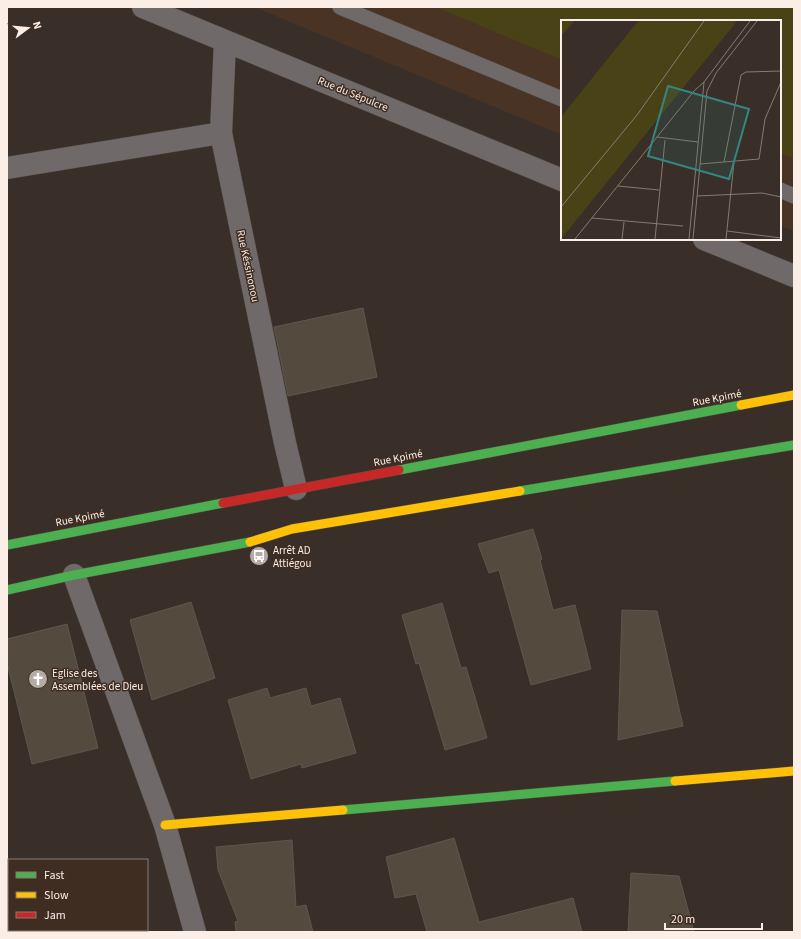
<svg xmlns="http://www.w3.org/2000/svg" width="801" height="939" font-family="'Source Sans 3',sans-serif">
	<rect width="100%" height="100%" fill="#392e28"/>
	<!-- built -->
	<path fill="#493325" d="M254,7h540v224l-14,-5v-205h-218v114z"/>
	<!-- green -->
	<path fill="#494217" d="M436,7h358v152l-14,-6v-132h-218v39z"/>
	<!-- building -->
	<path fill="#554a3e" stroke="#5e5650" d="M363,308l14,69 -89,19 -14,-69z
		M533,529l9,30 -2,1 13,50 22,-5 16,64 -60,16 -32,-115 -10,3 -11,-29z
		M191,602l24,76 -63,22 -22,-80z
		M442,603l19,65 5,-1 21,71 -42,12 -26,-87 -3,1 -14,-49z
		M622,610l35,1 26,115 -65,14z
		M67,624l31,124 -66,16 -25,-101v-24z
		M267,688l3,10 36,-10 5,18 29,-8 16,55 -54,15 -1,-4 -50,15 -23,-79z
		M454,838l25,84 94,-24 9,34h-155l-11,-38 -21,4 -9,-41z
		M292,840l4,67 10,-2 7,27h-77l-1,-10 3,-1 -20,-51 -2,-23z
		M631,873l48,3 15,56h-66z"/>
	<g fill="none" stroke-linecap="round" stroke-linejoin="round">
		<!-- lane casing -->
		<g stroke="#524a44" stroke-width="16">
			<path id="lane" d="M340,7l222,92
				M780,190l14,6"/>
		</g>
		<!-- street casing -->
		<g stroke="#524a44" stroke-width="23">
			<path id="street" d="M143,7l419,173
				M225,41l-4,92 64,310 11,46
				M7,168l214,-35
				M704,239l90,37
				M74,575l91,250 30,107"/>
		</g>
		<!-- fast casing -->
		<g stroke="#524a44" stroke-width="10">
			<path id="fast" d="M399,470l342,-65
				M520,491l274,-46
				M7,545l216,-42
				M7,590l67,-15 176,-33
				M343,810l332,-29"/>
		</g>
		<!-- slow casing -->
		<g stroke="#524a44" stroke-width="10">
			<path id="slow" d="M741,405l53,-10
				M250,542l42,-13 228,-38
				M675,781l119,-10
				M165,825l178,-15"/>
		</g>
		<!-- jam casing -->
		<g stroke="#524a44" stroke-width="10">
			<path id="jam" d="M223,503l176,-33"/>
		</g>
		<!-- lane -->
		<use href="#lane" stroke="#6f6a69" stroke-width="15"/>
		<!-- street -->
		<use href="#street" stroke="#6f6a69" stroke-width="22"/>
		<!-- fast -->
		<use href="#fast" stroke="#4caf50" stroke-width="9"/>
		<!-- slow -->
		<use href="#slow" stroke="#ffc107" stroke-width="9"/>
		<!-- jam -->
		<use href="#jam" stroke="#c62828" stroke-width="9"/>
	</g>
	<!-- icons -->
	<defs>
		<g id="bus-disc" transform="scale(1)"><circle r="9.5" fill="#b6aba4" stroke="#3f2d22"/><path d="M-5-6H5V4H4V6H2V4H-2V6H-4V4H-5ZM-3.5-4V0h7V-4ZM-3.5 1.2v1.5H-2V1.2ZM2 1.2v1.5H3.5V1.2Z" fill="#fff"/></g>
		<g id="church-disc" transform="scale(1)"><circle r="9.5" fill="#b6aba4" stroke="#3f2d22"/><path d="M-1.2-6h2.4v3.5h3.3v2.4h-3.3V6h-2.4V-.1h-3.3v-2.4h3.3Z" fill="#fff"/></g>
	</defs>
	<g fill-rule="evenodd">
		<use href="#bus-disc" x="259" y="556"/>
		<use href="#church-disc" x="38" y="679"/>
	</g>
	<g text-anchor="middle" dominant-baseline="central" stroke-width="3" stroke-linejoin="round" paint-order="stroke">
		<!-- street labels -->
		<g font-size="11" fill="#faeee7" stroke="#3f2d22">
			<text transform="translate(353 94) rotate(22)">Rue du Sépulcre</text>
			<text transform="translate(248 266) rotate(78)">Rue Késsinonou</text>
			<text transform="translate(717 398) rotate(-11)">Rue Kpimé</text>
			<text transform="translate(398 458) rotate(-11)">Rue Kpimé</text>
			<text transform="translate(80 518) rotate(-11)">Rue Kpimé</text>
		</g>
		<!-- poi labels -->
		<g font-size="11" fill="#faeee7" stroke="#3f2d22" text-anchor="start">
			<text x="273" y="550">Arrêt AD<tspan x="273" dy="13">Attiégou</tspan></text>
			<text x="52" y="673">Eglise des<tspan x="52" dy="13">Assemblées de Dieu</tspan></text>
		</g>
	</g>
	<!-- overview -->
	<g transform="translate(561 20)">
		<rect width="220" height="220" fill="#392e28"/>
		<path d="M0,1h13l-13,15zM77,1h99l-176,218v-122z" fill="#494217"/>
		<path fill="none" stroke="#867b74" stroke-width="1" d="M96,117l41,5M163,142l17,-87 5,-3 35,-1M139,144l59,-5 6,-40 16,-37M57,166l41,4M136,176l65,-3 19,4M0,187l76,-92 67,-94M31,198l91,8M166,211l54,7M14,219l119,-148 10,-9M61,219l2,-17M94,219l10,-99M128,219l15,-157 46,-61M132,219l14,-148 9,-18 41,-52M165,219l8,-77"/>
		<path fill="#328880" fill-opacity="0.15" stroke="#328880" stroke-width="2" d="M107,66l81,23 -20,70 -81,-23z"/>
		<rect width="220" height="220" fill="none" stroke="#faeee7" stroke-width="2"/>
	</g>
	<!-- border -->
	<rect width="801" height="939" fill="none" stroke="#faeee7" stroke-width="16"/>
	<!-- legend -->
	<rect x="8" y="859" width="140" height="72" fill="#3f2d22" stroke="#8a7a71"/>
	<rect x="16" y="872" width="20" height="6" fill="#4caf50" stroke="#8a7a71"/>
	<text x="44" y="879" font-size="12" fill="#faeee7">Fast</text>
	<rect x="16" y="892" width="20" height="6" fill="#ffc107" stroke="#8a7a71"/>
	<text x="44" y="899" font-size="12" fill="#faeee7">Slow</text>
	<rect x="16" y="912" width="20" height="6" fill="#c62828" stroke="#8a7a71"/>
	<text x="44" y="919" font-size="12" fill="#faeee7">Jam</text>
	<!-- north arrow -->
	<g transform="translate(28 28) rotate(74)" stroke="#3f2d22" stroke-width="3" paint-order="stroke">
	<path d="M0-3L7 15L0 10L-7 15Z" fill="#faeee7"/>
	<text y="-6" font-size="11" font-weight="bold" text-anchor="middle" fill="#faeee7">N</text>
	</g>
	<!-- scale -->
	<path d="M665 923v6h97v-6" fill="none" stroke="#faeee7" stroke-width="2"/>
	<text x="671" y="923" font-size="12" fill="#faeee7" stroke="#3f2d22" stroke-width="3" paint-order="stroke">20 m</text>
</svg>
